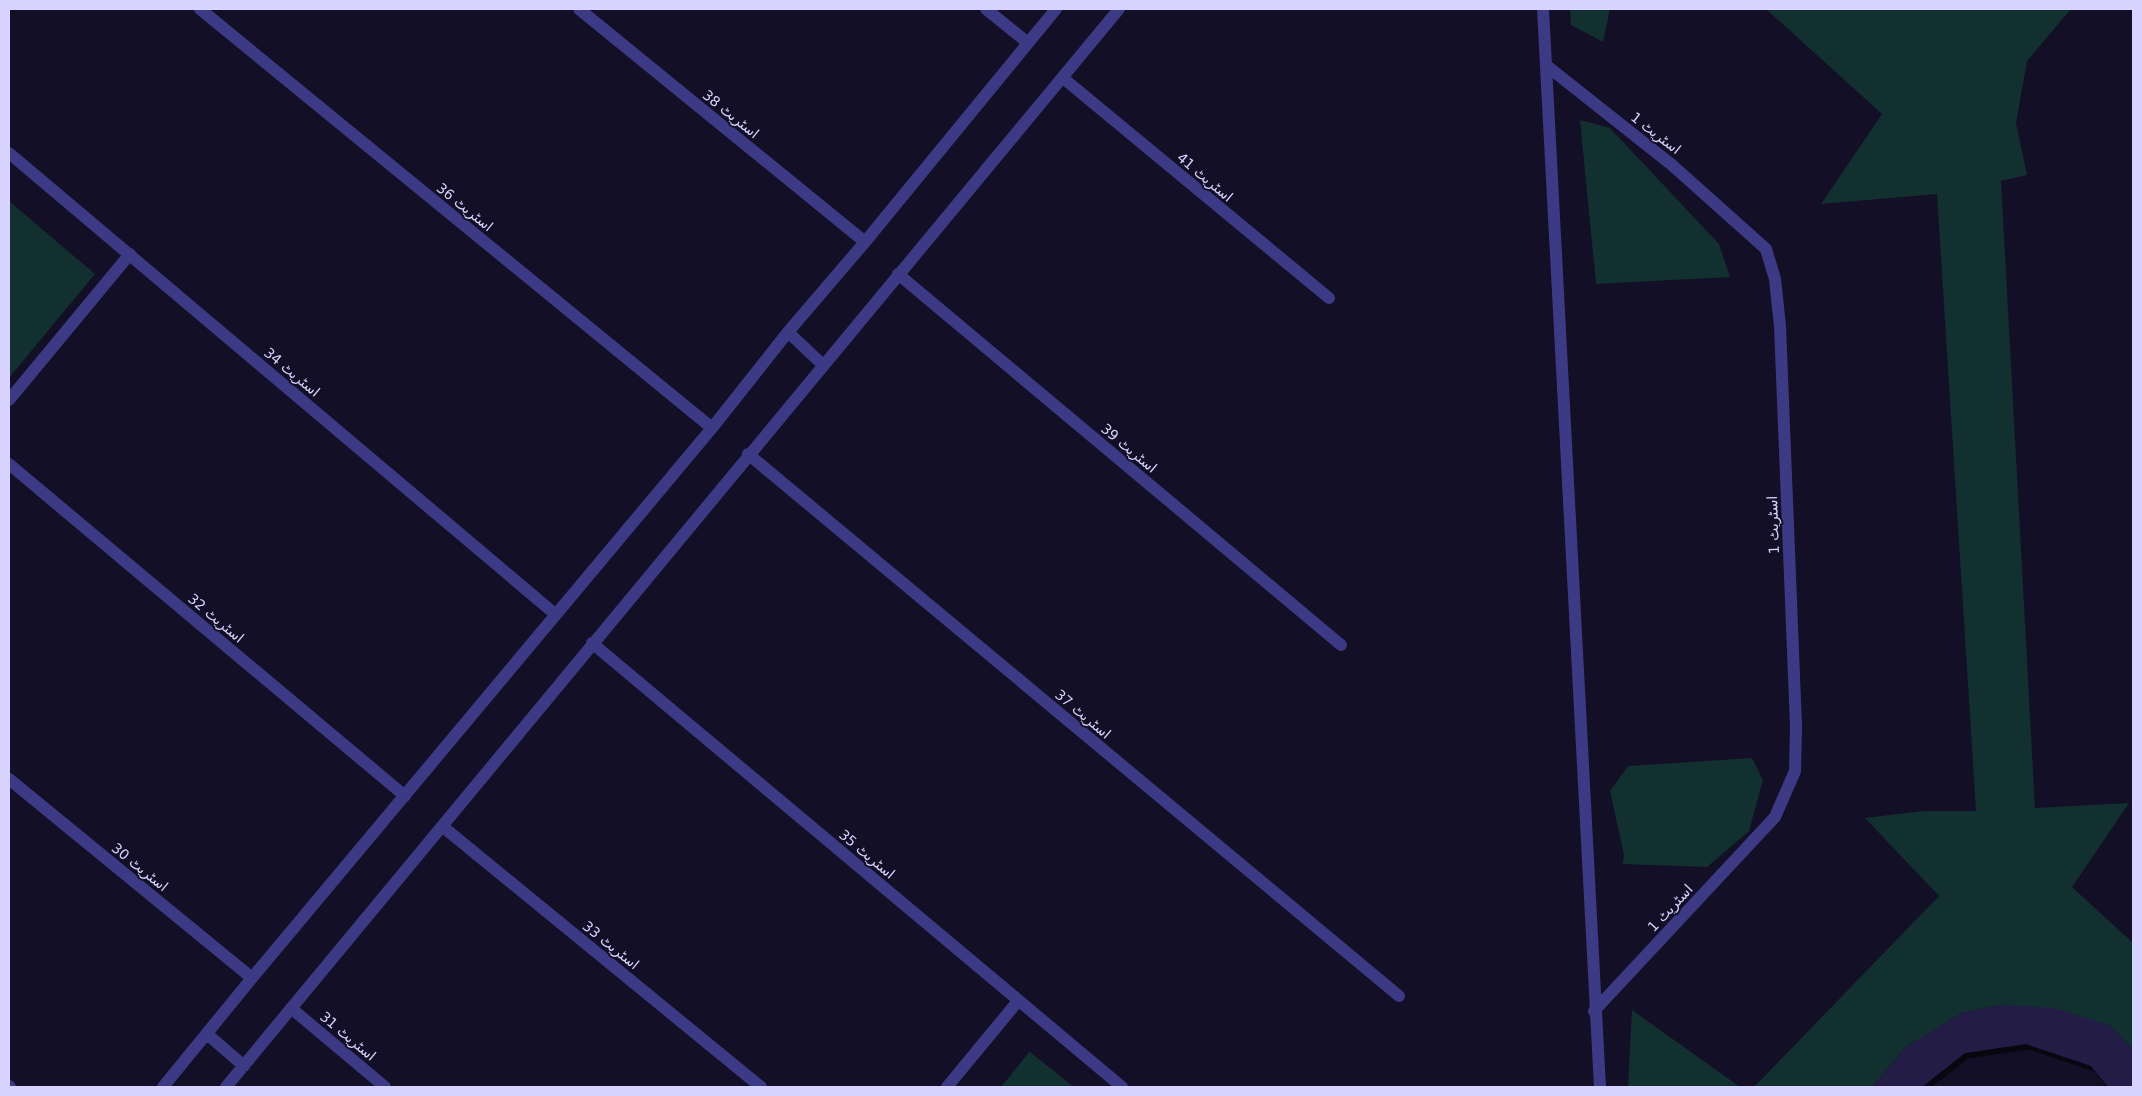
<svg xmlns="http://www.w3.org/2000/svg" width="2142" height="1096" font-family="'DejaVu Sans','Noto Naskh Arabic',sans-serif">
	<defs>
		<filter id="shadow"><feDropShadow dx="3" dy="5.5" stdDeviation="0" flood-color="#0009"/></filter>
	</defs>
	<rect width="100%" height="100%" fill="#130f26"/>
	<!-- green -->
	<path fill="#12302f" d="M1570,9h40l-7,33 -32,-17z
		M1766,9h305l-44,52 -11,62 11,52 -26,6 34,627 94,-5 -57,84 61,56v107l-24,-25 -108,-20 -39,8 -56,34 -34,40h-118l185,-191 -74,-78 58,-7h53l-39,-617 -116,10 61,-90z
		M1580,120l30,8 109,116 11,33 -134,7z
		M9,201l86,73 -86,104z
		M1752,758l11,22 -14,51 -42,36 -84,-3 1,-9 -14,-64 18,-25z
		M1632,1010l108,77h-112z
		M1030,1051v1l44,35h-73z"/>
	<!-- building -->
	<path fill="#241b47" filter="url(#shadow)" d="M2001,1005l53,3 55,17 24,25v37h-25l-17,-21 -65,-22 -61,9 -43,34h-50l34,-40 56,-34z"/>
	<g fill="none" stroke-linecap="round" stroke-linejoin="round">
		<!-- minor -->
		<path stroke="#3d3a85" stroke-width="12" d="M200,9l512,419
			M579,9l286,233
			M986,9l42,34
			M1543,9l57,1078
			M1547,66l125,99 94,84 9,30 5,47 16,400 -1,45 -20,46 -181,194
			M1063,78l266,220
			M9,153l546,461
			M898,274l443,371
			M788,332l35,33
			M9,400l121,-146
			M748,454l651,542
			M9,464l396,332
			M592,643l530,444
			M9,779l243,199
			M442,826l319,261
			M291,1008l94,79
			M207,1034l37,32
			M9,1086l1,1
			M163,1087l89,-109 460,-550 76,-96 77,-90 191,-233
			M226,1087l893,-1078
			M947,1087l71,-86"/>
	</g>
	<g text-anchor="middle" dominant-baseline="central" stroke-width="4" stroke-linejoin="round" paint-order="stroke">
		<!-- street labels -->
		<g font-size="14" fill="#d9d4ff" stroke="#130f26">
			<text transform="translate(731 114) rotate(39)">اسٹریٹ 38</text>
			<text transform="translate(1656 133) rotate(38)">اسٹریٹ 1</text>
			<text transform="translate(1205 177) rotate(40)">اسٹریٹ 41</text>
			<text transform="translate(465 207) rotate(39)">اسٹریٹ 36</text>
			<text transform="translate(292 372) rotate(40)">اسٹریٹ 34</text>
			<text transform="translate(1129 448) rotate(40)">اسٹریٹ 39</text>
			<text transform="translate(1773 525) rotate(-92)">اسٹریٹ 1</text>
			<text transform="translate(216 618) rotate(40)">اسٹریٹ 32</text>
			<text transform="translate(1083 714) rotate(40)">اسٹریٹ 37</text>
			<text transform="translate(867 854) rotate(40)">اسٹریٹ 35</text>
			<text transform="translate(140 867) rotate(39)">اسٹریٹ 30</text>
			<text transform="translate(1670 908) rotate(-47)">اسٹریٹ 1</text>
			<text transform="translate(611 945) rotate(39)">اسٹریٹ 33</text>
			<text transform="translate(348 1036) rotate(40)">اسٹریٹ 31</text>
		</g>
	</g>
	<!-- border -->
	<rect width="2142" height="1096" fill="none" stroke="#d9d4ff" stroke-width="20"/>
</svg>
